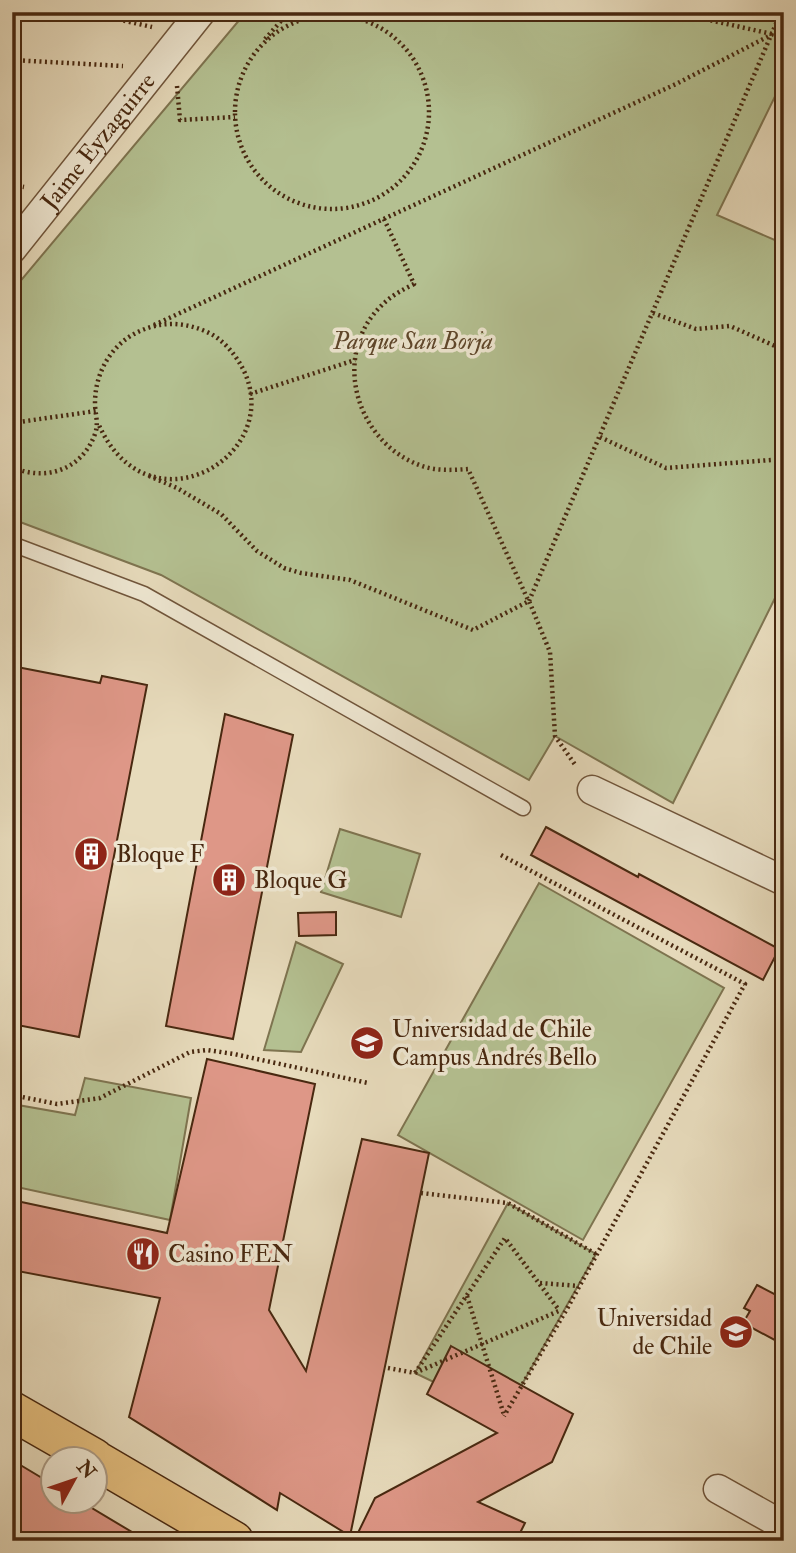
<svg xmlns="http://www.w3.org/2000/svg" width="796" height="1553" font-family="'IM FELL Double Pica',serif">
	<rect width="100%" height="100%" fill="#e7dbbc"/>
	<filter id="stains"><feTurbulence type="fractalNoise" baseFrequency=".00286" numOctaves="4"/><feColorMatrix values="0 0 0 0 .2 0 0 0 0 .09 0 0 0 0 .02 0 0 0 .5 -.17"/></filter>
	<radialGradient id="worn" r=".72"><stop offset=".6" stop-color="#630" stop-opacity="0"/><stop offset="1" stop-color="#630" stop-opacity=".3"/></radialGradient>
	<!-- green -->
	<path fill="#b4c091" stroke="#7e7450" stroke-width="2" d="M246,12h538v66l-67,137 67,29v336l-111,223 -118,-67 -26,44 -368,-205 -149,-56v-228z
		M340,829l80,25 -19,63 -80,-25z
		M539,883l185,105 -141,252 -185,-105z
		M296,942l47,22 -42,88 -37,-2z
		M85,1078l106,20 -21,122 -158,-34 3,-25 -3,-2v-55l63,11z
		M508,1203l88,51 -92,162 -89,-43z"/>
	<!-- building -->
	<path fill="#de9787" stroke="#482810" stroke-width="2" d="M17,667l83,16 2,-7 45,9 -68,352 -67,-13v-331z
		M225,714l68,21 -60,304 -67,-13z
		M546,827l92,50 1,-3 140,75 -16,31 -232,-125z
		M336,912v23l-37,1 -1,-23z
		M207,1059l108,25 -46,226 37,61 56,-232 67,14 -79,383 -70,-43 -3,17 -148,-93 31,-119 -148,-28v-70l155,33z
		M757,1285l27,14v46l-41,-22 7,-12 -6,-3z
		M451,1346l122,68 -21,48 -74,40 47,21 -9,18h-162l21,-43 122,-65 -70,-39z
		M12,1460l40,24v17h28l67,40h-114l-21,-13z"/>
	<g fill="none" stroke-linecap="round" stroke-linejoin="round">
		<!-- service casing -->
		<g stroke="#70553b" stroke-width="17">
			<path id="service" d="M12,544l132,50 379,214"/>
		</g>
		<!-- minor casing -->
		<g stroke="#70553b" stroke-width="31">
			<g id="minor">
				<path id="s1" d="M12,249l189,-237"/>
				<path d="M592,790l192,91"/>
				<path d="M718,1489l66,37"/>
			</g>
		</g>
		<!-- primary casing -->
		<g stroke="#482810" stroke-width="41">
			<path id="primary" d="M12,1411l82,47
				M94,1459l140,82"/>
		</g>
		<!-- path -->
		<path stroke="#482810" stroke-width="4.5" stroke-dasharray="2 3.5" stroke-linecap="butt" d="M86,12l66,15
			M673,12l99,22
			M235 112a97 97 0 1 1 194 0a97 97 0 1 1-194 0Z
			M265,39l24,-27
			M12,60l111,6
			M177,86l3,34 55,-3
			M12,185l12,2
			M384,219l30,65c-12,6 -23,12 -32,21 -53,51 -25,141 43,162 14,4 29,3 43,2l60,131
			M653,313l43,16 34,-3 54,24
			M154,325l522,-241 97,-50
			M250,394l105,-34
			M12,423l84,-12
			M600,437l66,31 118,-9
			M12,467c33,15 70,3 83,-33 4,-11 0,-20 0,-31 0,-33 19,-63 50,-74 21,-8 42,-6 62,3 16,7 28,22 36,37 44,87 -96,168 -145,54
			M149,476l28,12 44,26 36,37 27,17 17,5 49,7 123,50 56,-29 21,51 5,84 21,30
			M529,601l252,-589
			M501,855l244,129 -177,323 -64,109
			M12,1095l45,9 43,-6 90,-46 17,-2 27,4 134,29
			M421,1193l87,10 88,51
			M540,1283l39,3
			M467,1296l37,119
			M388,1368l27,5 146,-63
			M415,1373l90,-135 54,72"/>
		<!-- service -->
		<use href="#service" stroke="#efe8d3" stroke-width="14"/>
		<!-- minor -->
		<use href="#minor" stroke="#efe8d3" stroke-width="28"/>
		<!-- primary -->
		<use href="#primary" stroke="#e4be7e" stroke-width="38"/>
	</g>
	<!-- icons -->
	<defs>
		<g id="building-disc" transform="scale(1.75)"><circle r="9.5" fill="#8f2418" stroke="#efe8d3"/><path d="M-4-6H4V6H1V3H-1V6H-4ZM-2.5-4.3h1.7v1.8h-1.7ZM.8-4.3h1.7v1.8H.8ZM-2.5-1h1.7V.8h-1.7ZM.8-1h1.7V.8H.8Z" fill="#fff"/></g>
		<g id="university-disc" transform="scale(1.75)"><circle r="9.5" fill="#8f2418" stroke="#efe8d3"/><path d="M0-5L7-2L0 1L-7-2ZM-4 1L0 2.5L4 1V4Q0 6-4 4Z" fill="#fff"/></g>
		<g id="restaurant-disc" transform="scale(1.75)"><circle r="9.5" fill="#8f2418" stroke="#efe8d3"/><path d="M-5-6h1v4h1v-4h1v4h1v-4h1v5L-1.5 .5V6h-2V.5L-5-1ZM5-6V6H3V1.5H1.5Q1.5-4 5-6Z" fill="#fff"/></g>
	</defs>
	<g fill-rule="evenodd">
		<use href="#building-disc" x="91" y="854"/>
		<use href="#building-disc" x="229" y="880"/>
		<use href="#university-disc" x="367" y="1043"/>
		<use href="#restaurant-disc" x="143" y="1254"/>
		<use href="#university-disc" x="736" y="1332"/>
	</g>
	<g text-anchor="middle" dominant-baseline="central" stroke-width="7" stroke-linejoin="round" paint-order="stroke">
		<!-- street labels -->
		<g font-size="24" fill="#482810" stroke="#efe8d3">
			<text stroke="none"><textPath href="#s1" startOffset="138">Jaime Eyzaguirre</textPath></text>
		</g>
		<!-- park labels -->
		<g font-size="24" font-style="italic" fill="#5e462a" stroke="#efe8d3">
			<text x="413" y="341">Parque San Borja</text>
		</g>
		<!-- poi labels -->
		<g font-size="24" fill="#482810" stroke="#efe8d3" text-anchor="start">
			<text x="116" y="854">Bloque F</text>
			<text x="254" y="880">Bloque G</text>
			<text x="392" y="1029">Universidad de Chile<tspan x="392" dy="28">Campus Andrés Bello</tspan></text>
			<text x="168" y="1254">Casino FEN</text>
			<text x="712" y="1318" text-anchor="end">Universidad<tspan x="712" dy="28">de Chile</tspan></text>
		</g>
	</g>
	<!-- margin -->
	<rect width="796" height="1553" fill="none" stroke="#e7dbbc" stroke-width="42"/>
	<rect x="14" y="14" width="768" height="1525" fill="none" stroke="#482810" stroke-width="3.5"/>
	<rect x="21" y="21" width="754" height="1511" fill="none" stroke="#482810" stroke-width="2"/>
	<!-- north arrow -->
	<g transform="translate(74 1480) rotate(50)"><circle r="33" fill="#efe8d3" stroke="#ac9b85" stroke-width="2"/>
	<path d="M0-5L12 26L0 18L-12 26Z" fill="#8f2418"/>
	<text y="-10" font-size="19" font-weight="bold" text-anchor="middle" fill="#482810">N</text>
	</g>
	<rect width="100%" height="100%" filter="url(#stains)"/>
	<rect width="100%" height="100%" fill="url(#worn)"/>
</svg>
